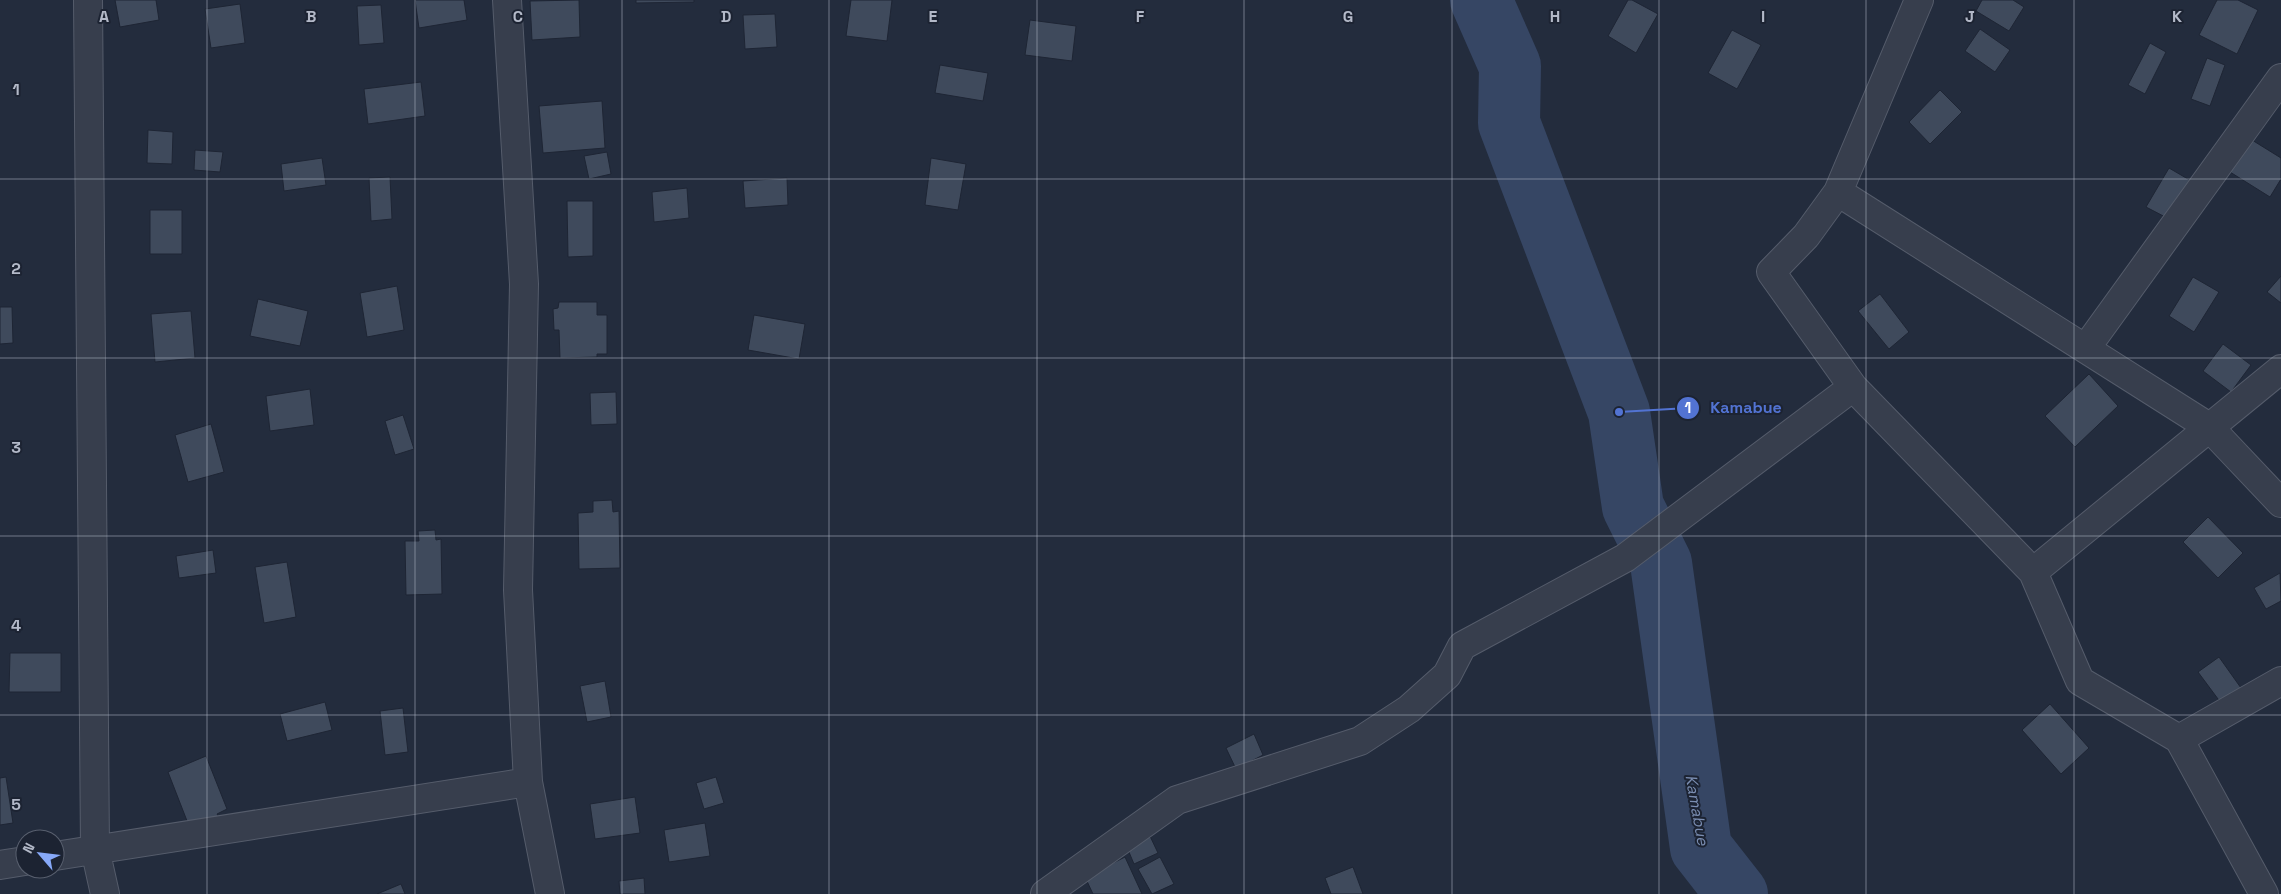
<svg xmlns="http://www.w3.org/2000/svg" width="2281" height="894" font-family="'Space Grotesk',sans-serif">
	<rect width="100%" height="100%" fill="#232c3d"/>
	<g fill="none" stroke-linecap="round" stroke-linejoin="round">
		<!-- river -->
		<path stroke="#364664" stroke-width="62" d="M1481,0l29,66 -1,57 110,289 14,95 28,56 40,285 36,46"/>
	</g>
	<!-- building -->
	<path fill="#3f4a5c" stroke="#1e2534" d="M115,0h41l3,20 -39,7z
		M415,0h49l3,20 -48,8z
		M579,0l1,37 -48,3 -2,-39z
		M636,0h58v2l-58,1z
		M851,0h41l-5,41 -41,-5z
		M1628,0h4l26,14 -22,39 -28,-17z
		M1982,0h31l11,7 -15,24 -33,-20z
		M2217,0h21l20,10 -21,44 -38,-19z
		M240,4l5,39 -34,5 -6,-39z
		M381,5l3,38 -25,2 -2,-39z
		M775,14l2,33 -32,2 -2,-34z
		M1030,20l46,6 -4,35 -47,-6z
		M1980,29l30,21 -15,22 -30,-21z
		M1732,30l29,15 -24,44 -29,-16z
		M2150,43l16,9 -21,42 -17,-9z
		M2207,58l18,7 -15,41 -19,-7z
		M940,65l48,8 -5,28 -48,-8z
		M421,82l4,34 -57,8 -4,-35z
		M1940,90l22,22 -32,32 -21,-22z
		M602,101l3,47 -62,5 -4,-47z
		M148,130l25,2 -1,32 -25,-1z
		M2252,140l29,18v21l-11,18 -40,-25z
		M195,150l28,2 -3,20 -26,-2z
		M607,152l4,22 -22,5 -5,-23z
		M322,158l4,27 -42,6 -3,-27z
		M931,158l35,6 -8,46 -33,-5z
		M2169,168l24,14 -22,38 -25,-13z
		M390,177l2,42 -21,2 -2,-43z
		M787,178l1,27 -43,3 -2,-27z
		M687,188l2,30 -35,4 -2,-30z
		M567,201h26v55l-25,1z
		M150,210h32v44h-32z
		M2281,276v27l-14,-11z
		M2193,277l26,15 -25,40 -25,-16z
		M397,286l7,44 -37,7 -7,-44z
		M1880,294l29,38 -20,17 -31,-38z
		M258,299l50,12 -8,35 -50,-10z
		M559,302h38v13h10v39h-10v3l-37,1 -1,-28h-5l-1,-21 5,-1z
		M0,307h12l1,36 -13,1z
		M191,311l4,47 -40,4 -4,-48z
		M754,315l51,9 -6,35 -51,-9z
		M2223,344l28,21 -20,27 -28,-21z
		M2089,374l29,32 -43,41 -30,-31z
		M310,389l4,36 -44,6 -4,-35z
		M616,392l1,32 -26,1 -1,-32z
		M403,415l11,34 -19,6 -10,-34z
		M211,424l13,48 -36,10 -13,-47z
		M612,500l1,12 6,-1 1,57 -41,1 -1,-56 15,-1v-11z
		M2208,517l35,36 -25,25 -35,-36z
		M435,530l1,10 5,-1 1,55 -36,1 -1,-54h14l-1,-10z
		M213,550l3,23 -37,5 -3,-22z
		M287,562l9,55 -32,6 -9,-56z
		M2280,573l1,28 -15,8 -12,-21z
		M10,653h51v39h-52z
		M2219,657l22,31 -20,15 -23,-31z
		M605,681l6,36 -24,5 -7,-36z
		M325,702l7,28 -45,11 -7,-27z
		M2050,704l39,44 -28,26 -39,-44z
		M403,708l5,44 -23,3 -5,-44z
		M1254,734l9,21 -27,14 -10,-21z
		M206,756l21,53 -10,5 3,5 -31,7 -21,-54z
		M6,777l7,46 -13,2v-47z
		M716,777l8,26 -20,6 -8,-26z
		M635,797l5,36 -45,6 -5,-35z
		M705,823l5,33 -41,6 -5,-32z
		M1149,834l9,19 -24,11 -8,-19z
		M1125,857l17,37h-49l-8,-17z
		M1160,857l14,27 -22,10 -14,-25z
		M1353,867l10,27h-32l-6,-16z
		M644,878l1,16h-25l-1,-13z
		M401,884l4,10h-28z"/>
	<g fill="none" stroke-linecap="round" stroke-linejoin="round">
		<!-- minor casing -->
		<g stroke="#555c6b" stroke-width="30">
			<path id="minor" d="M88,0l7,849 10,45
				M507,0l17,284 -6,306 10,192 22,112
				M1838,192l371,235 72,76
				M2086,348l195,-270
				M1853,387l180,185 47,109 99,58 85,155
				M2033,572l248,-203
				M2179,739l102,-58
				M55,856l473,-74
				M0,865l25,-4
				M1045,894l132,-94 183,-59 49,-32 38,-34 15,-29 163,-88 228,-171 -82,-115 35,-36 32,-44 81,-192"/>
		</g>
		<!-- minor -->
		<use href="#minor" stroke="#373e4d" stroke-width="28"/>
	</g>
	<!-- grid -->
	<path fill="none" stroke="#b3b9c8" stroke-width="1" stroke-opacity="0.55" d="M207,0v894M415,0v894M622,0v894M829,0v894M1037,0v894M1244,0v894M1452,0v894M1659,0v894M1866,0v894M2074,0v894M0,179h2281M0,358h2281M0,536h2281M0,715h2281"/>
	<g text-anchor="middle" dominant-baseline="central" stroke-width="4" stroke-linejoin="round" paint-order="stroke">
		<!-- water labels -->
		<g font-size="16" font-style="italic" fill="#7a8db1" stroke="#1c2332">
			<text transform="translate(1697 810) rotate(80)">Kamabue</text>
		</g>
	</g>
	<g font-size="16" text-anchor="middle" font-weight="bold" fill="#b3b9c8" stroke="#1c2332" stroke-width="4" stroke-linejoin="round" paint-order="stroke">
		<text x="104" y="22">A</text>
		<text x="311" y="22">B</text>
		<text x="518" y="22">C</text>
		<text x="726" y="22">D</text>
		<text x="933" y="22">E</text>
		<text x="1140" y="22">F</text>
		<text x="1348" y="22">G</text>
		<text x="1555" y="22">H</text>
		<text x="1763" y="22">I</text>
		<text x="1970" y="22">J</text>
		<text x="2177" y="22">K</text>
		<text x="16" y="95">1</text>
		<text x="16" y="274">2</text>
		<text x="16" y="453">3</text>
		<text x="16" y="631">4</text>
		<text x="16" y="810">5</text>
	</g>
	<!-- callouts -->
	<path fill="none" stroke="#5273d2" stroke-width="2" d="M1619 412L1688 408"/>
	<g fill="#5273d2" stroke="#1c2332" stroke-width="2">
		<circle cx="1619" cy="412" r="5"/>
		<circle cx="1688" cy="408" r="12"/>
	</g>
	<g font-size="15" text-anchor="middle" font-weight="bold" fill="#fff">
		<text x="1688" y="413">1</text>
	</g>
	<g font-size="16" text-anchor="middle" font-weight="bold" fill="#5273d2" stroke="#1c2332" stroke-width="4" stroke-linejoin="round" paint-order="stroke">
		<text x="1746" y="413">Kamabue</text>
	</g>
	<!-- north arrow -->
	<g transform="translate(40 854) rotate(298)"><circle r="24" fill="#1c2332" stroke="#585f6e"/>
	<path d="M0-4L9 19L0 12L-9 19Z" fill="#87a9f9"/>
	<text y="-8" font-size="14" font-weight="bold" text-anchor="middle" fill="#b3b9c8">N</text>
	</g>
</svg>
